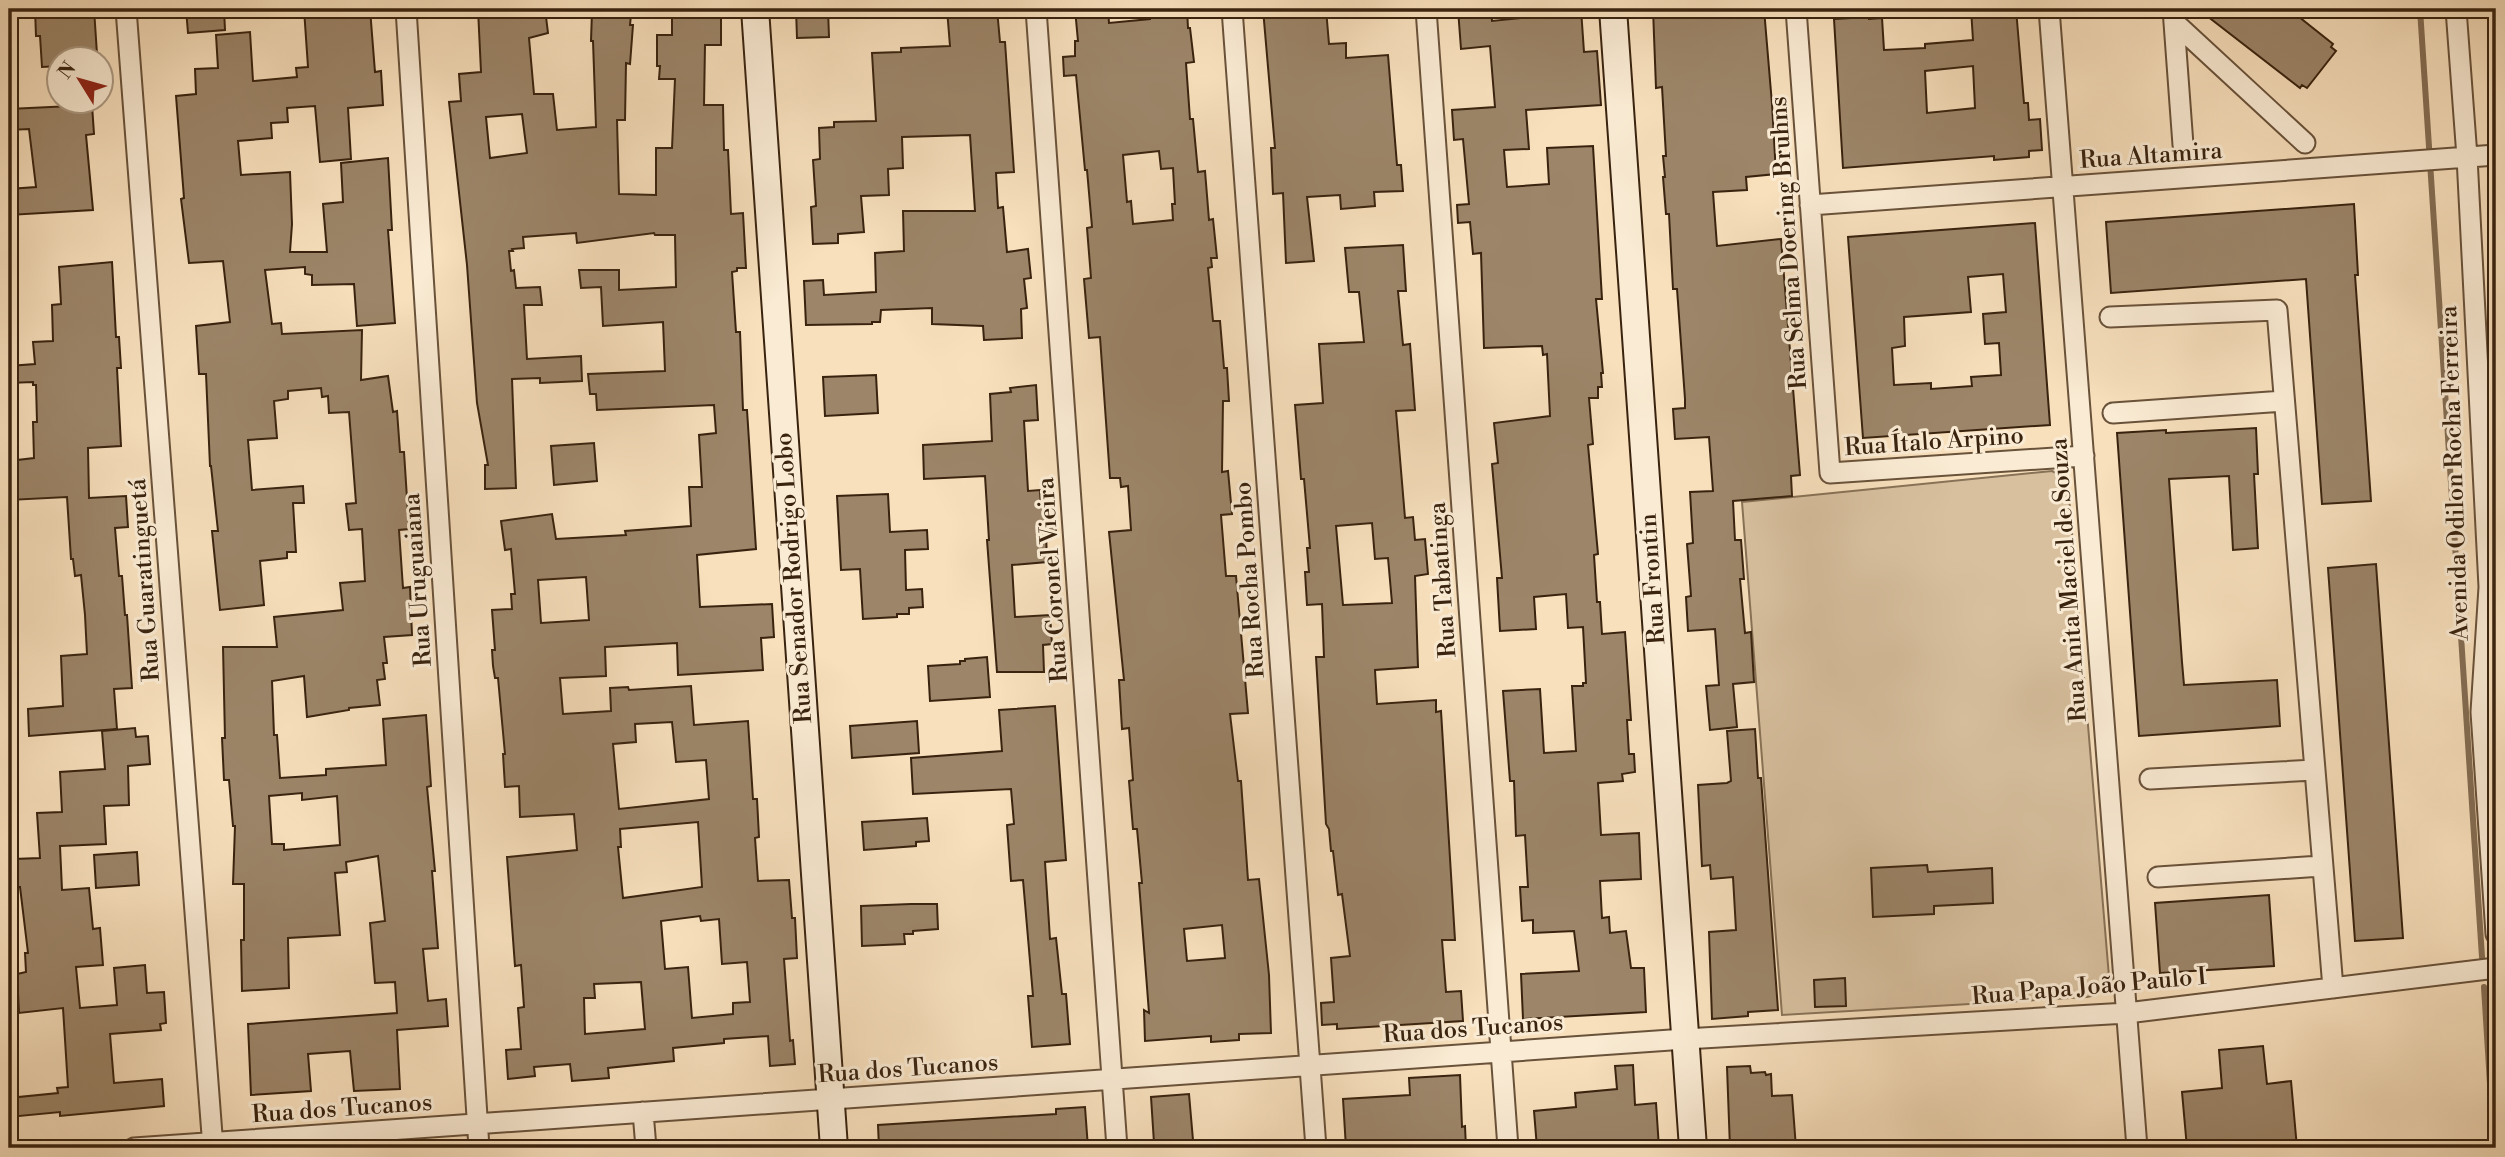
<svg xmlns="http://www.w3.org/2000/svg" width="2505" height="1157" font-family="'Libre Bodoni',serif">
	<rect width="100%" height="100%" fill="#f8e0bd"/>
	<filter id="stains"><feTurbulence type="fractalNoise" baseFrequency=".00286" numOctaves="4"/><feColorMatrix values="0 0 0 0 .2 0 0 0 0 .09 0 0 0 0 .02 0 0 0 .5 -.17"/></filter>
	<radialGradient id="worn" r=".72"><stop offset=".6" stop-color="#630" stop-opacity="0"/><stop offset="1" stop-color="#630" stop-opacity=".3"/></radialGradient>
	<!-- green -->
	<path fill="#d8c09f" stroke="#887257" stroke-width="2" d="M2052,471l8,4 8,10 41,492c-3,12 -10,18 -22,20l-305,18 -40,-513z"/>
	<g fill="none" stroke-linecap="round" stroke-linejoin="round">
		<!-- stream -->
		<path stroke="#856e54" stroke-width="6" d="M2420,9l62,948
			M2484,987l10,161"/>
	</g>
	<!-- building -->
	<path fill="#9c8569" stroke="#39230f" stroke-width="2" fill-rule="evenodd" d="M35,9h59l3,45 -26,2v4h-11v6l-18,1 -2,-31h-4z
		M186,9h38l1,21 -37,3z
		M304,9h66l5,63 6,-1 2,34 -35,3 3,51 -31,3 -5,-56 -28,2 1,14 -17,1 1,15 -34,3 3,34 49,-3 2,52 -2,28h37l-4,-48 20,-2 -2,-39 47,-5 4,72h-4l7,93 -38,3 -3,-42 -42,1v-10l-7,-1v-7l-40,3 7,54 9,-1 1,11 80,-4 -1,50 27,-4 5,36 4,-1 3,41h4l5,77 -10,1 4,58 7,-1 2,48 -28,2 3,26h-4l2,16 -8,1 3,25 -31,3v2l-42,7 -3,-41 -32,5 2,54h3l3,43 46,-3v-6l60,-4 -3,-46 43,-4 5,71 -4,1 8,84h-3l6,77 -15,1 5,52 18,-2 2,27 -51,4 3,59 -46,2 -4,-40 -42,3 3,37 -60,4 -3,-71 149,-11 -2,-31 -20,1 -5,-60 15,-2 -7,-65 -32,6 1,10 -12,1 5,62 -52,3 1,50 -47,3 -1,-51h3v-56h-11l2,-58h-2l-4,-46h-5l-2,-42h3l-2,-91h54l-3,-30 69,-7 -3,-27 25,-2 -3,-52 -13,1 -3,-26 10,-1 -7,-91 -20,1 -1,-17 -6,1 -1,-9 -33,3v8l-14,2 3,37 -29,2 4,50 51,-4 1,17h-11l3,49h-9v6l-27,3 4,44 -44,5 -8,-79h6l-7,-65h-1l-4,-92h-7l-3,-48 34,-4 -7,-61 -34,2 -8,-64 3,-1 -8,-102 20,-2 -1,-25 23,-1 -2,-33 34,-3 3,49 44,-4 -1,-9 12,-1zM302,793v7l35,-4 3,49 -56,5v-6h-12l-3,-48z
		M478,9h35v6l19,-1 1,4 13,-1 2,16 -19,5 5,56h19l4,36 39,-3 -3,-86h-2l1,-30 39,4 -1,10h3l-3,39 -4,-1 -1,57h-8l2,74 37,1v-47h16l3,-69h-16l1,-13h-3v-31h15v-26h49v36h-16l-1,60h19l1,45h4l3,64 12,-1 3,55h-9v3l-5,1 4,60h4l3,78h4l9,139 -59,6 3,52 72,-3 2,33 -13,1 2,32 -85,5 -1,-32 -72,4 1,29 -46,2 3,36 48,-3 -1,-23 18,-1 1,3 62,-4 3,39 54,-4 5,78h4l2,38 -4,1 3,43 31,-1 3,38h3l2,40 -13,1 6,82 3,-1 2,24 -25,2 -2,-30 -44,3v4l-51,5 1,13 -66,7 1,10 -37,3 -2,-17 -36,3 1,9 -27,3 -2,-29 15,-1 -3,-41 6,-1 -3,-42 -6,1 -8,-109 70,-7 -3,-36 -54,3 -1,-31 -14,1 -2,-33h2l-7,-76h-3l-2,-12 -1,-16h3l-3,-40 20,-1 -1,-15h4l-4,-45 -6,1 -4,-29 51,-7 4,25 70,-4 -1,-4 66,-5 -2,-39h13l-3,-52 17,-2 -2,-28 -117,5 -1,-16h-6l-2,-20 77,-3 -2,-49 -60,4 -2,-39 -20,1 -2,-18h40v20l57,-3 -1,-52h-20l-1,-2 -77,10 -1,-10 -53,4 1,11 -12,1 1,2h-4l2,20 3,-1 2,18 24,-1 2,18h-18l3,54 54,-3 1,25 -42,2v-5l-28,1 4,109 -31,1v-24h3l-11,-62 -10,-138 -18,-163 12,-1 -2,-27 22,-2zM522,114l5,39 -37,5 -4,-41zM586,577l3,43 -48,3 -3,-43zM672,722l4,40 30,-2 3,39 -90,10 -6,-65 23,-2 -1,-18zM698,822l4,65 -79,11 -5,-51h3l-1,-18zM700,916l1,5 18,-2 3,45 25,-2 3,40 -17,1v11l-41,4 -4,-51 -23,2 -4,-48zM641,982l4,47 -60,5 -1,-36h11l-1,-14z
		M796,9h32l1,28 -32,1z
		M947,9h50l3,33h5l9,130 -18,1 2,35 5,-1 4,45 21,-3 3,29 -7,1 3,29 -6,1 1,29 -38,2 -1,-14 -51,-2v-16l-51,2 -1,12h-8v2l-66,1 -2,-44 19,-1 1,15 52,-3 -1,-39 29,-2 -1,-40h72l-5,-76 -68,2 1,31 -15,1 1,26 -28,1 3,36 -26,2v9l-25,1 -2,-37 5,-1 -3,-46 7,-1 -1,-31 15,-1v-5l42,-1 -4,-68 29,-1v-4l49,-2z
		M1075,9h33l1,14 41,-4v-10h37l1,19h2l4,34 -8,1 4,56h3l5,53 7,-1 4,49 4,-1 4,39h-6l1,9 -4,1 5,53h7l4,47h3l2,33h-6l-1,71 6,-1 4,43 -11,1 5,61h10l12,137 -18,1 8,67h3l7,99 11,-1 10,96 2,58 -32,1v6l-28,2v-6l-66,5 -1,-31 5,3 -10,-130h3l-5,-54h-4l-4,-48 4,-1 -4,-52 -7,1 -3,-49h5l-15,-148 22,-2 -3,-44 -7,1 -1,-9h-10l-10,-141 -11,1 -5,-59 7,-1 -4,-50 5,-1 -5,-57h-2l-9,-95 -12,1 -1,-19 12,-1v-15h3zM1159,151l2,18 12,-1 2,36h-3l1,16 -40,4 -2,-23 -4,1 -4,-47zM1222,925l3,33 -38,3 -3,-32z
		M1263,9h63l3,35 17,-1v15l42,-3 9,110h4l2,26 -29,1 1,14 -34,3 -1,-14 -33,2 7,64 -28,2 -3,-70 -10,1 -2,-46h4z
		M1458,9h33l1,12 49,-5v-7h40l3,43 13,-1 4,54 -75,5 3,39 -25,1 3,37 42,-3 -2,-36 46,-2 9,153h-6l7,74h-2l1,14h-4v11h-9l4,46 -5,1 10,109 -4,1 3,47h3l2,32 23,-2 6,88h-4l2,34h5l1,18 -13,2 1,7 -25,2 3,52 38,-2 2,46 -41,2 2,37 7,-1 1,16 16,-2 5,37h13l2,44 -123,7 -2,-45 58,-3 -5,-40 -41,2v-13l-11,1 -2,-34h8l-3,-52 -9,1 -2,-55h-4l-7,-90 37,-2 4,64 32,-2 -4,-65h11v-3h3l-3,-56 -15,1 -2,-34 -32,3 2,32 -36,2 -3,-53h5l-10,-114 6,-1 -4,-40 56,-7 -3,-62 -4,1 -1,-9 -58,2 -3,-95 -8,1 -3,-32 -12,1 -1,-18 12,-1 -6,-65 -9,1 -2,-30 43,-3 -5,-61 -29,3z
		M1653,9h33l1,8 41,-4 -1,-4h37l8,95 4,70 -30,3 1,13 -34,2 4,54 64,-7 19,236 -9,1 1,20 -59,5 2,39h6l3,39h-4l5,54 6,-1 3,50 -21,2 4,43 -27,3 -4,-44 13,-1 -4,-56 -27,2 -2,-34 5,-1 -4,-52 6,-1 -3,-51 23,-1 -4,-54 -34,2 -2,-30 12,-1v-9l-8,-110h-4l-4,-75h-3l-3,-37h2l-2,-21h3l-4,-69 -6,1z
		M1971,9h45l8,94h4l1,17 11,-1 2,31 -13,1v6l-35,3v-4l-151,12 -9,-149 35,-2v2l13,-1 2,32 41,-2v-4l48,-4zM1973,66l2,42 -48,5 -2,-42z
		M2198,9h91l44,35 -2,3 5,4 -29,37 -5,-3 -2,3z
		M92,105l2,29 -8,1 7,75 -84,5v-26l27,-2 -7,-58 -20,1v-21z
		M2354,204l4,71h-3l16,226 -49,3 -16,-225 -195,14 -5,-71z
		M2035,223l15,202 -187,13 -15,-201zM2003,274l3,38 -23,2 2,30 14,-1 2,32 -30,2 1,9 -41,3v-6l-37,2 -2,-37 13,-2 -1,-29 67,-5 -3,-35z
		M1403,245l3,46h-8l5,54 7,-1 5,66 -19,1 9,107 8,-1 2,23 10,-1 3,35 -13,2 3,91 -43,3 2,34 59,-4v12l5,-1 14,229h-13l4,52 15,-1 2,30 -126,8v-5l-15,1 -1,-22 13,-1 -3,-44 19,-2 -8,-62 -4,1 -5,-44h-2l-2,-22 -3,-5 -10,-167h8l-2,-53 -15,1 -2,-33h4l-2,-24h3l-6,-69h-3l-6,-74 28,-2 -4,-59 45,-2 -5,-50h-10l-4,-44zM1372,523l3,36 13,-1 4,45 -49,2 -7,-79z
		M112,262l4,75h3l2,31h-4l4,78 -33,2 1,50 37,-2 2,31 -13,1 4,48h3l3,39h2l5,73 -18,1 3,40 -88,7 -1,-27 35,-3 -2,-50 26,-2 -2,-39 -4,-40 -6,1 -2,-17h-2l-4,-62 -58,3v-39l25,-3 -1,-36h4l-1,-37h-3v-3l-24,1v-17l26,-2 -2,-22 20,-1 -1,-36 9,-1 -2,-37z
		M876,375l2,38 -53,3 -2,-39z
		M1036,385l2,35 -14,1 4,70 12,-1 1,17 13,-2 2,26 -10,1 1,30 -35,3 3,52 35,-2 2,29 -9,1 1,27h-47l-10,-132h2l-4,-64 -61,3 -1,-34 69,-4 -2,-47 21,-2 -1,-4z
		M2256,428l2,46h-4l4,74 -25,2 -4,-74 -60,3 13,183 2,23 93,-5 3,46 -141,10 -22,-303 49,-3v3z
		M594,443l3,38 -43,4 -3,-39z
		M888,494l2,38 37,-2 1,19 -23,1 1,40 16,-1 1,18 -14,1v6h-12v3l-34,2 -3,-50 -19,1 -4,-74z
		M2376,564l27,374 -48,3 -27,-373z
		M987,657l3,40 -60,4 -2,-35 32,-2v-3h5v-2z
		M1055,706l11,154 -21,2 5,77 6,-1 6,56h4l4,50 -38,3 -4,-51h5l-10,-116 -12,1 -4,-56 7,-1 -3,-35 -98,5 -2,-36 91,-7 -3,-41z
		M917,721l2,32 -67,5 -2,-32z
		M135,728l1,9 12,-1 2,28 -22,2 1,39 -25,1 2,38 -46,2 2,44 27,-2 4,41 7,-1 3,37 -27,2 4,41 37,-3 -3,-37 31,-3 2,28 17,-1 2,31 -6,1 1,6 -51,4 4,49 48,-4 2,27 -104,10v-4l-51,5v-19l49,-5 -1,-5 11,-1 -5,-79 -44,5 -2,-39 9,-2 -1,-19h3l-8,-66h-3l-3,-28 26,-1 -3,-45 25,-1 -2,-40 45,-3 -3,-38z
		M1755,729l3,49h3l17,232 -30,2v4l-36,3 -3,-87 27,-2 -3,-53 -22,2 -1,-14 -8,1 -4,-81 29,-2 4,-2 -4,-50z
		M927,818l2,23 -13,1v4l-52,4 -2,-28z
		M137,852l2,33 -43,3 -2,-33z
		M1927,865l1,7 64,-4 1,35 -59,3v8l-61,3 -2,-49z
		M2269,895l5,71 -114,7 -5,-70z
		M911,904h26l1,25 -25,2v3h-9l1,10 -43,2 -1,-40z
		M1845,978l1,28 -31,1 -1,-27z
		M2263,1046l4,38 24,-3 6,67h-110l-5,-56 40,-4 -3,-38z
		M1633,1065l2,40 21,-2 3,45h-122l-3,-37 42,-4 -1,-14 42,-4 -2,-23z
		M1750,1066l1,7 14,-1 1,3 5,-1 1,22 20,-1 4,53h-66l-3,-81z
		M1460,1075l2,52 3,-1 1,22h-120l-3,-49 67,-4 -1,-17z
		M1189,1094l4,46 -39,3 -3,-46z
		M1085,1107l3,41h-209l-1,-23 178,-11v-5z"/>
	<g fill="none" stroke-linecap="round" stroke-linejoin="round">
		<!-- street casing -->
		<g stroke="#69523a" stroke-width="23">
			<path id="street" d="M126,9l87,1139
				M406,9l73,1139
				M1036,9l81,1139
				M1232,9l84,1139
				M1426,9l82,1139
				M1796,9l34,464 254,-17
				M2049,9l88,1139
				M2173,9l10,136
				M2456,9l11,148 22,430 -8,125 15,222
				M2174,22l131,121
				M1810,205l686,-50
				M2110,317l167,-7 56,678
				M2113,413l171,-12
				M2150,779l164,-9
				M2158,877l163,-11
				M643,1112l3,36
				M134,1148l1551,-109 442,-26 369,-45"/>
		</g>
		<!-- secondary casing -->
		<g stroke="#39230f" stroke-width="30">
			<path id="secondary" d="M755,9l79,1139
				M1613,9l80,1139"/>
		</g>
		<!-- street -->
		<use href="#street" stroke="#faebd4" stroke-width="19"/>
		<!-- secondary -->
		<use href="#secondary" stroke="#faebd4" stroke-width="26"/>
	</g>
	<g text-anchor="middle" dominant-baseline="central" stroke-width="6" stroke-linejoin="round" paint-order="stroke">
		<!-- street labels -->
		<g font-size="24" fill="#39230f" stroke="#faebd4">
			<text transform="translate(2151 156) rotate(-4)">Rua Altamira</text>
			<text transform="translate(1789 243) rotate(-94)">Rua Selma Doering Bruhns</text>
			<text transform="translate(1934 442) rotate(-4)">Rua Ítalo Arpino</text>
			<text transform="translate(2455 473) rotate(-92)">Avenida Odilon Rocha Ferreira</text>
			<text transform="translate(794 578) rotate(-94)">Rua Senador Rodrigo Lobo</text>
			<text transform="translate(1653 579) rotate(-94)">Rua Frontin</text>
			<text transform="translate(145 580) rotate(-94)">Rua Guaratinguetá</text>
			<text transform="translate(418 580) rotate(-94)">Rua Uruguaiana</text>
			<text transform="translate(1053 580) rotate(-94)">Rua Coronel Vieira</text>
			<text transform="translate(1250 580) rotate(-94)">Rua Rocha Pombo</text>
			<text transform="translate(1443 580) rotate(-94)">Rua Tabatinga</text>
			<text transform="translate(2069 580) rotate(-94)">Rua Anita Maciel de Souza</text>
			<text transform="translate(2089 987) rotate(-5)">Rua Papa João Paulo I</text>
			<text transform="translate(1473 1029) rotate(-4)">Rua dos Tucanos</text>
			<text transform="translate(908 1069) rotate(-4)">Rua dos Tucanos</text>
			<text transform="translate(342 1109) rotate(-4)">Rua dos Tucanos</text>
		</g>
	</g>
	<!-- margin -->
	<rect width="2505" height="1157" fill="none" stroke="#f8e0bd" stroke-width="35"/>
	<rect x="10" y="10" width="2484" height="1136" fill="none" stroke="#39230f" stroke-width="3.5"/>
	<rect x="18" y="18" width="2470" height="1122" fill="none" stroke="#39230f" stroke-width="2"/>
	<!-- north arrow -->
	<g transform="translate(80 80) rotate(307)"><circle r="33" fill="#faebd4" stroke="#ad9b85" stroke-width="2"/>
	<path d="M0-5L12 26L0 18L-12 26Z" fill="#8f2418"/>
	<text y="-10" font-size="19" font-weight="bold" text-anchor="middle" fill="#39230f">N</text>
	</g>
	<rect width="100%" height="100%" filter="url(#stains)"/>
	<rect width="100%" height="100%" fill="url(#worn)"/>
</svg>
